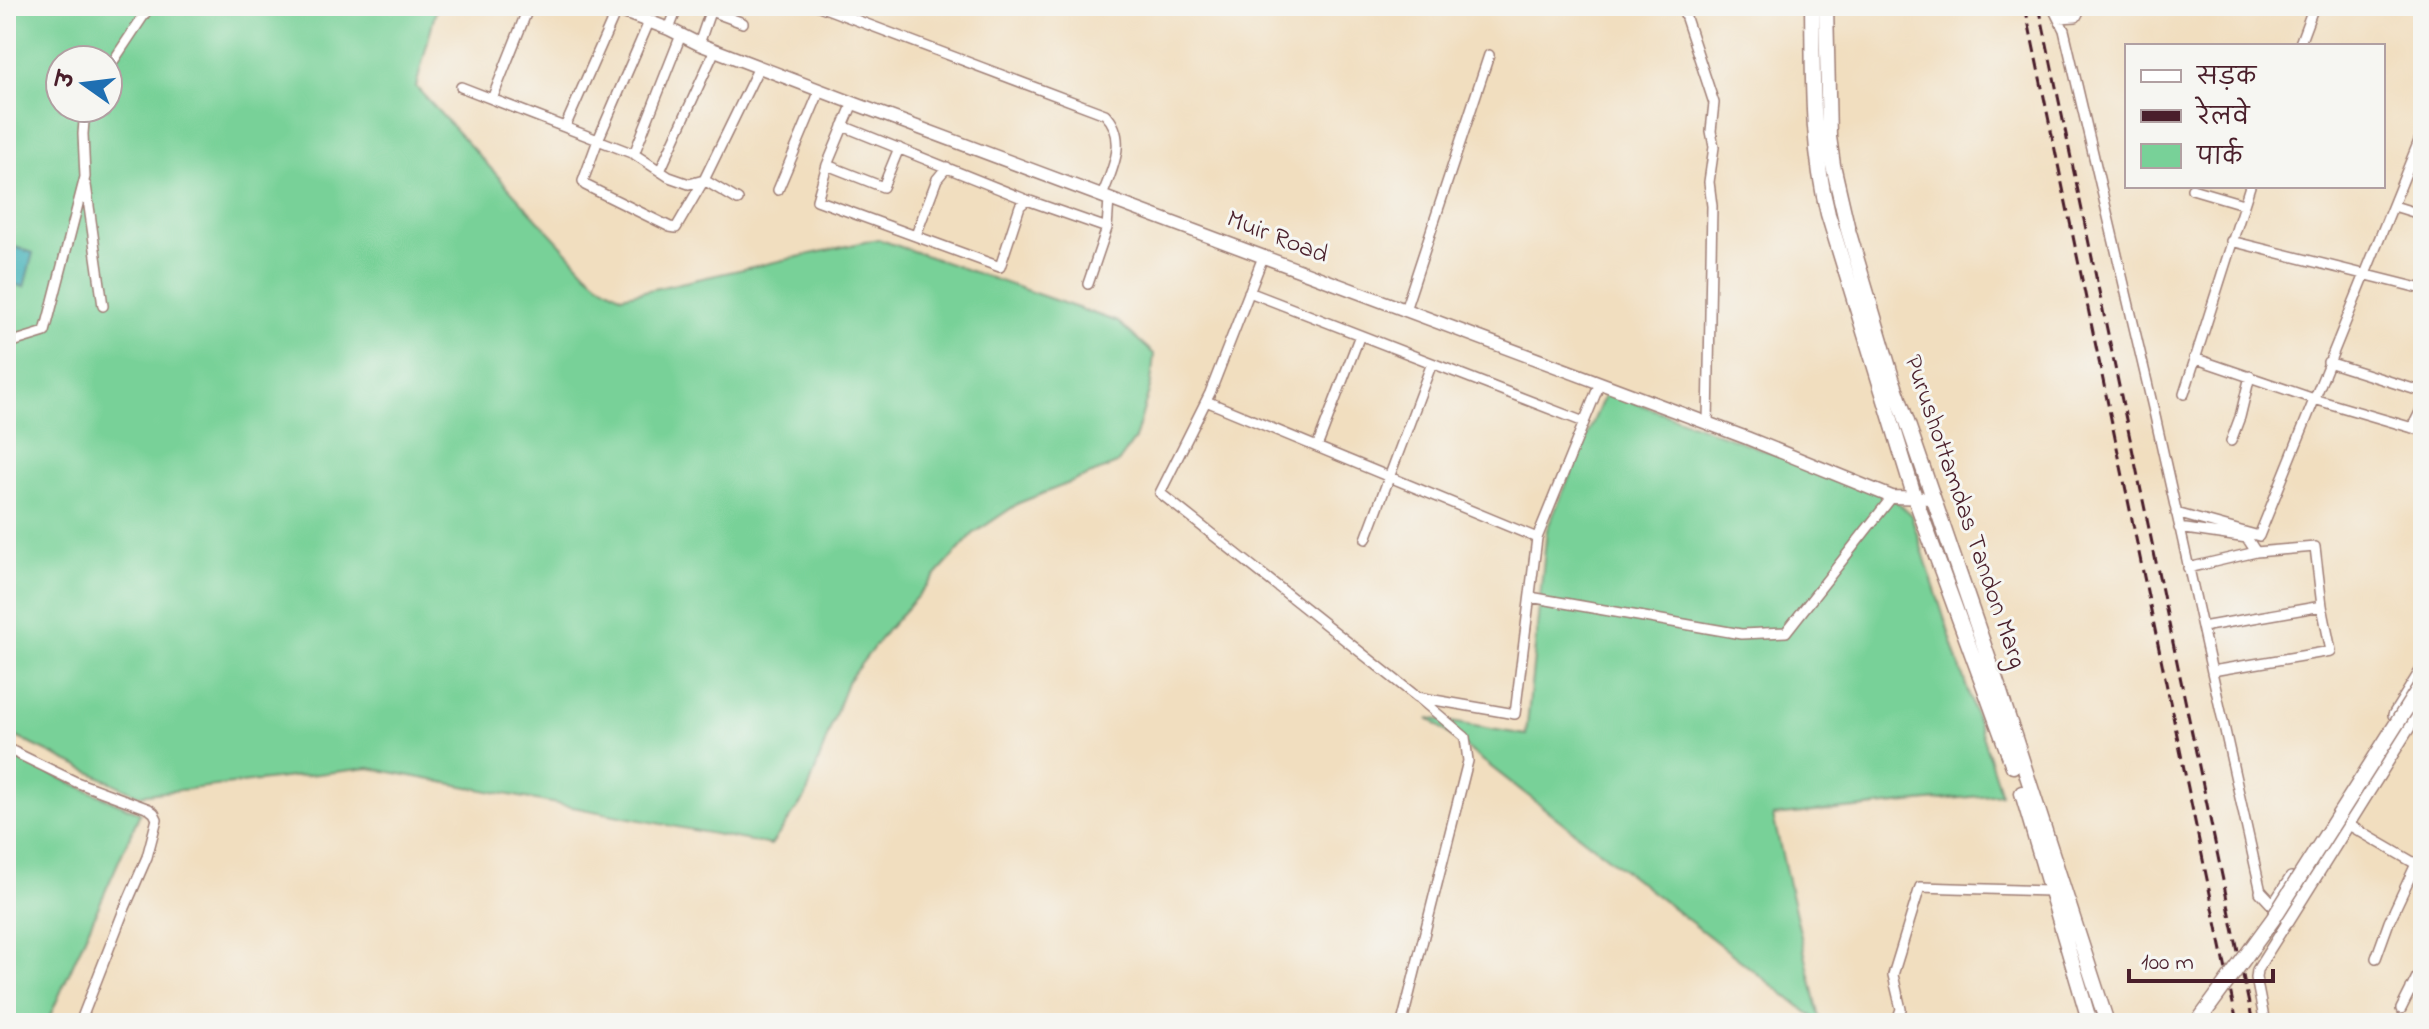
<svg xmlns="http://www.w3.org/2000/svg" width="2429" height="1029" font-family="'Indie Flower','Playpen Sans Deva',sans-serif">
	<rect width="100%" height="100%" fill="#f6f6f2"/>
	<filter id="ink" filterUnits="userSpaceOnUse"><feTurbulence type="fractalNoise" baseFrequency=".0125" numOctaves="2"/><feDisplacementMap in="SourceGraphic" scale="16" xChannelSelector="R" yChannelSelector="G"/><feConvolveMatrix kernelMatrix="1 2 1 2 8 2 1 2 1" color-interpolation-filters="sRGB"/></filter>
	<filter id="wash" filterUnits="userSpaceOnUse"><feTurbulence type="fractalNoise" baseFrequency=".006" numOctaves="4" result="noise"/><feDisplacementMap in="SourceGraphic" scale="32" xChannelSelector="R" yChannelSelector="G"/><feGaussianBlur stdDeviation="1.8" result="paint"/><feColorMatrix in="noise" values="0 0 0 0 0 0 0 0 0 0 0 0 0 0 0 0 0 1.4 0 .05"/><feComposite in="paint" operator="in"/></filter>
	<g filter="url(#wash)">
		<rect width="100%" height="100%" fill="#f1debf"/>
		<!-- green -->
		<path fill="#78d198" stroke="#617862" stroke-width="2" fill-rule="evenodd" d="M6,6h431l-21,81 170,185 13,11 23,13 256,-57 240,83 36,32 -3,30 -16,55 -18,25 -98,39 -46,31 -85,95 -41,53 -41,114 -35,49 -402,-77 -231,27 -132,-63zM60,60h48v48h-48z
			M1606,392l286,105 19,18 90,279 -228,22 48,207 -393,-305 98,17 21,-206z
			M6,754l134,59 -93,210h-41z"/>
		<!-- water -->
		<path fill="#3fb0b7" stroke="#446871" stroke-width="2" d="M12,246l21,7 -9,34 -18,-5v-14z"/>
	</g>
	<g filter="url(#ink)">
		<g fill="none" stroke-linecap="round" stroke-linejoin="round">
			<!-- minor casing -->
			<g stroke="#9e7e75" stroke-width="12">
				<path id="minor" d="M697,6l46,17
					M819,6l286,108c24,24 7,56 -3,82
					M1682,6l32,97 -3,28 3,16 -5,35 3,24 -4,217
					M2052,6l12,24 91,386 106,476
					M2134,6l11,3
					M2059,18l17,-1 6,-11
					M649,22l-51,118 -15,41 2,4 85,42 6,1 28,-48 34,20
					M669,29l9,-23
					M699,44l13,-38
					M2299,46l15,-40
					M108,69l42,-63
					M461,87l173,67 35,23 20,7 15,-4 55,-113
					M492,99l37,-93
					M853,103l-26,62 -10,35 183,67 20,-61 7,-6
					M843,126l184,74 80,28
					M565,127l52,-118
					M634,154l47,-119
					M827,165l56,22 16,-39
					M660,171l55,-121
					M86,185l17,121
					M2192,189l51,15
					M778,190l42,-100
					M2394,206l29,9
					M916,235l21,-56 10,-12
					M2231,241l192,48
					M1263,257l-53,136 -50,100 257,204 98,17 22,-176 63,-155
					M1088,284l19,-56 2,-29
					M1249,292l335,130
					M1405,310l84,-255
					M6,344l39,-12 40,-155 -2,-43 2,-26
					M2194,358l120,41 109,32
					M2328,362l95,30
					M2184,394l66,-208
					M1206,401l331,137
					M2412,428l11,-22
					M2231,441l9,-24 10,-41
					M1317,447l43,-112
					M2176,513l83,23 164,-405
					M2179,528l68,10 9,14
					M1366,539l66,-176
					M2188,568l68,-16 59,-5 7,59 9,45 -119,20
					M1530,597l211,37 45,-2 106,-135
					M2202,627l120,-21
					M6,748l70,34 73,27 5,4 3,6 -10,38 -23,53 -44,113
					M2342,821l81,47
					M2376,958l13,-36 27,-58
					M2411,988l12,8
					M2401,1009l22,-44
					M1402,1023l66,-262 -3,-24 -45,-38
					M1896,1023l5,-14 -8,-34 27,-88 129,4
					M2265,1023l-9,-45 1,-8 31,-49"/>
			</g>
			<!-- tertiary casing -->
			<g stroke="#9e7e75" stroke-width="14">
				<path id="tertiary" d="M2394,715l29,-47
					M2261,892l27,29 135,-216
					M2274,904l17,-26"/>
			</g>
			<!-- secondary casing -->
			<g stroke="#9e7e75" stroke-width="15">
				<path id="secondary" d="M608,6l61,23 30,15 154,59 894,335 145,59 41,1"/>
			</g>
			<!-- primary casing -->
			<g stroke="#9e7e75" stroke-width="17">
				<path id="primary" d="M1812,6c1,69 -1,141 16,208l87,284 98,268
					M1826,6l3,131 4,28 15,65 44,148 107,311 108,334
					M2022,793l68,230"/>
			</g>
			<!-- minor -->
			<use href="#minor" stroke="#fff" stroke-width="9"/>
			<!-- tertiary -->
			<use href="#tertiary" stroke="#fff" stroke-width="11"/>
			<!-- secondary -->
			<use href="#secondary" stroke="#fff" stroke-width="12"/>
			<!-- primary -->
			<use href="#primary" stroke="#fff" stroke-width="14"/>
			<!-- rail -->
			<path stroke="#4a1f2b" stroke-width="3" stroke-dasharray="12 6" stroke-linecap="butt" d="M2025,6l212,1017
				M2039,6l214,1017"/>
			<!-- primary-bridge casing -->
			<g stroke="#9e7e75" stroke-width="17" stroke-linecap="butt">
				<path id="primary-bridge" d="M2197,1023l76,-104 150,-237"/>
			</g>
			<!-- primary-bridge -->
			<use href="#primary-bridge" stroke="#fff" stroke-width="14"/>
		</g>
	</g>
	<g text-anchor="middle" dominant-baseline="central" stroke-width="6" stroke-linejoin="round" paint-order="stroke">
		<!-- street labels -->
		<g font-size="26" fill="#4a1f2b" stroke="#f6f6f2">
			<text transform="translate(1277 238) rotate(21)">Muir Road</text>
			<text transform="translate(1964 512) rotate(71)">Purushottamdas Tandon Marg</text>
		</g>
	</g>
	<!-- margin -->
	<rect width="2429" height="1029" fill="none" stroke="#f6f6f2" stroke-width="32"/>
	<!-- legend -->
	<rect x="2125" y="44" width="260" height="144" fill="#f6f6f2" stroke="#b1a0a2" stroke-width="2"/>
	<rect x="2141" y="70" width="40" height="12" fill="#ffffff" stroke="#b1a0a2" stroke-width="2"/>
	<text x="2197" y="84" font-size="24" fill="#4a1f2b">सड़क</text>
	<rect x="2141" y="110" width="40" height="12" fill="#4a1f2b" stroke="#b1a0a2" stroke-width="2"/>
	<text x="2197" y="124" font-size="24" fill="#4a1f2b">रेलवे</text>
	<rect x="2141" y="144" width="40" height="24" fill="#78d198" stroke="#b1a0a2" stroke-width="2"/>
	<text x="2197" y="164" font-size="24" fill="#4a1f2b">पार्क</text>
	<!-- north arrow -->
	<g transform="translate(84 84) rotate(284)"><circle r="38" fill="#f6f6f2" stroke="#b1a0a2" stroke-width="2"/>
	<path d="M0-6L14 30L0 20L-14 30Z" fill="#1f6fb2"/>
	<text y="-12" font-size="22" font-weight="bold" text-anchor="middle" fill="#4a1f2b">उ</text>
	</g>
	<!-- scale -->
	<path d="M2129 969v12h144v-12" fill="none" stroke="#4a1f2b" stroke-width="4"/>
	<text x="2141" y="969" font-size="24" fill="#4a1f2b" stroke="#f6f6f2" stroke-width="6" paint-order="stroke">100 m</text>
</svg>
